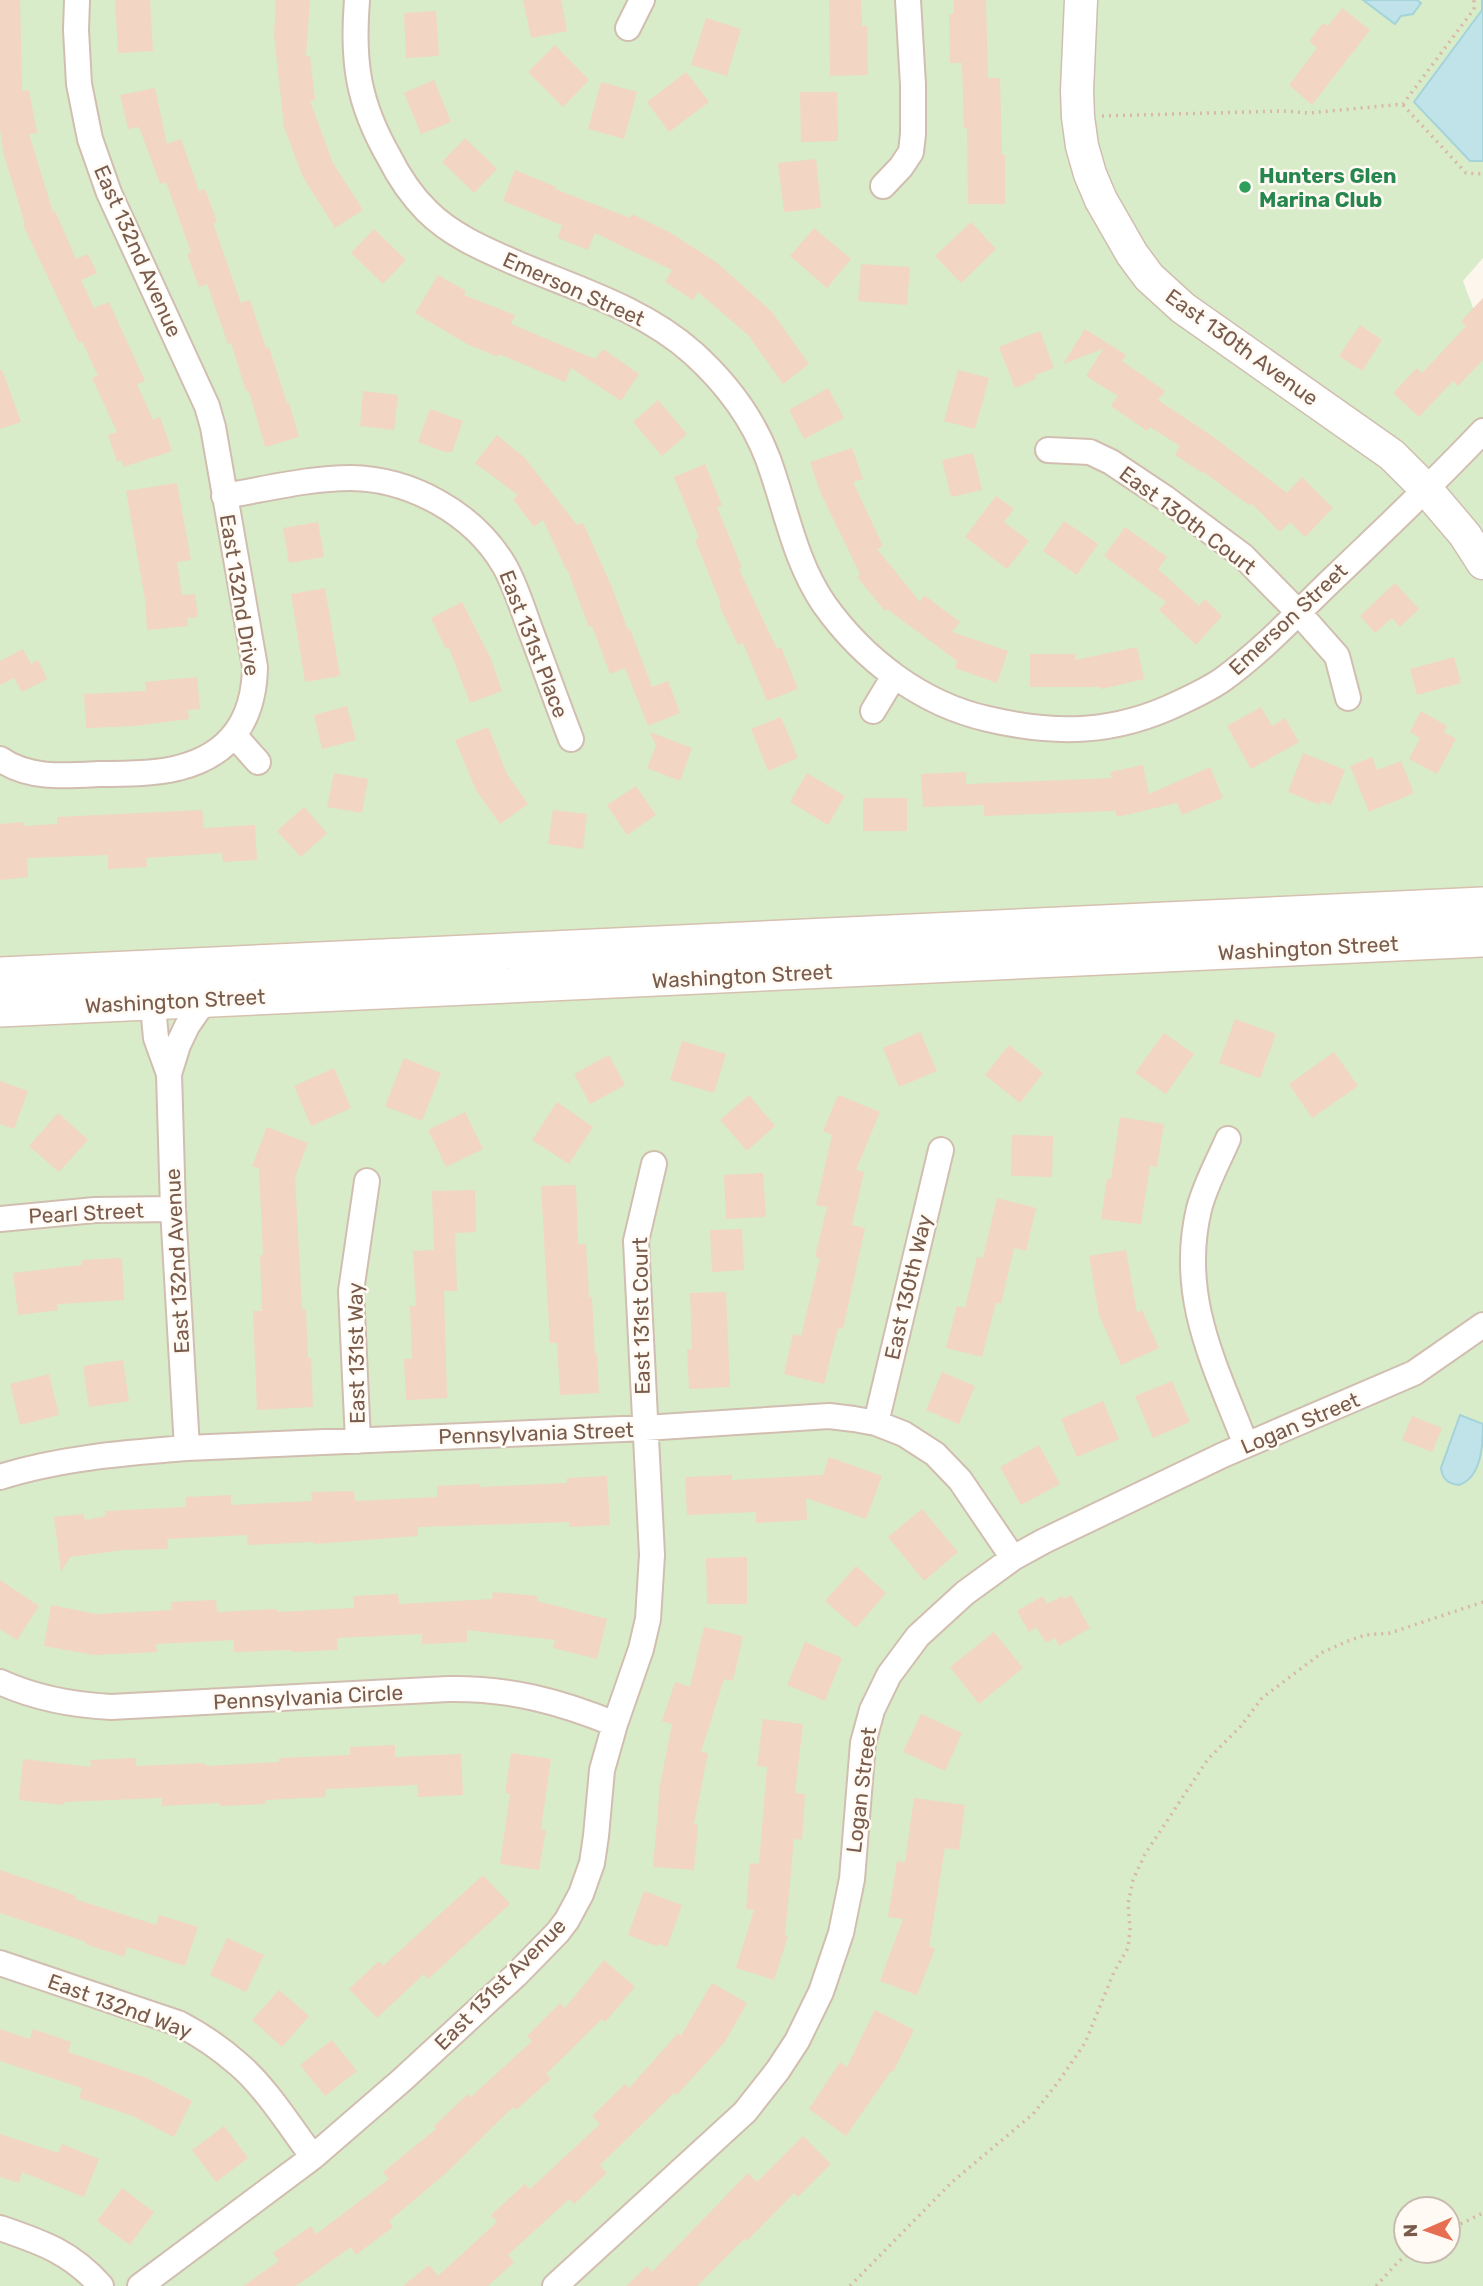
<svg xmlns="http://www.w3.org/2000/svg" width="1483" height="2286" font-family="Rubik,sans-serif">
	<rect width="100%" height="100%" fill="#fdf6ec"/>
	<!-- green -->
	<path fill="#d8ecc9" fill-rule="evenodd" d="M0,0h1483v258l-20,23 20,53v1952h-1483zM1406,2209h42v42h-42z"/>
	<!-- water -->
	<path fill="#bfe3e8" stroke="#a5d3da" stroke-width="2" d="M1363,0h54l4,3 -8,11 -12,2 -6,8z
		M1482,0h1v161h-13l-56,-59 68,-92z
		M1460,1415l23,9c0,20 -1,53 -24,61 -11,-1 -17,-6 -18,-17z"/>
	<!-- building -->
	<path fill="#f3d5c3" d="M0,0h20l2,91 7,-1 8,43 -8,1 24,78 2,-1 21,48 12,-5 9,19 -16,7 13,28 15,-6 36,79 -8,3 16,36 7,-3 12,34 -49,16 -1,-7 -5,2 -9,-27 9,-3 -25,-54 6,-2 -16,-35 -3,2 -56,-118 2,-1 -22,-72 -3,-23z
		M115,0h35l3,51 -35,2z
		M276,0h34l-4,56h4l5,44 -5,1 23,62 30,47 -28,18 -32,-51 -19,-50 -10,-92z
		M523,0h38l6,31 -36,7z
		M829,0h32l1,26h5l1,49 -38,1z
		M954,0h32l2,78h12l2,77h3v49h-37l-1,-76h-3l-2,-65h-12l-1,-49h5z
		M1342,8l28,22 -58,75 -23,-20 28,-37 -8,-7 14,-18 5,3z
		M436,11l3,45 -33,2 -2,-45z
		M706,18l35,11 -14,47 -36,-11z
		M555,45l34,35 -26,27 -35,-35z
		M686,72l23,30 -40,30 -22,-30z
		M434,80l17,42 -30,12 -17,-41z
		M601,82l36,10 -13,47 -36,-10z
		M155,88l12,56 14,-5 18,52 6,-2 12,33 -4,1 28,80 9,-3 16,48 3,-1 18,56h2l10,34 -34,10 -16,-56h-3l-15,-48 -3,1 -21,-60 -8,3 -12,-33 4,-2 -25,-70 -6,2 -21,-57 -11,2 -8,-34z
		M800,92h37l1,49 -37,1z
		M465,138l32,31 -23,24 -32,-31z
		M816,159l5,49 -37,4 -6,-49z
		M515,170l41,17 -1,2 75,29 2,-4 37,18 47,30 56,50 37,52 -26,20 -35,-49 -50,-43 -5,8 -28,-18 7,-12 -77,-37 -7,17 -30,-12 4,-13 -59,-24z
		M971,222l25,27 -35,34 -26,-27z
		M814,228l37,31 -24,29 -37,-32z
		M374,229l32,31 -23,24 -32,-31z
		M861,264l49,3 -3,38 -49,-4z
		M438,275l28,16 -2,4 51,20 -4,9 84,35 8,-10 36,25 -18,27 -50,-33 -6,14 -66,-28 -1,3 -31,-13 -52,-31z
		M1483,298v62l-25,26 -5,-5 -34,36 -26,-24 24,-25 5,5 44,-47 -5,-5z
		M1360,325l22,15 -20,31 -23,-15z
		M1085,329l41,26 -4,6 43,30 -7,9 57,38 72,55 15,-16 31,31 -28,29 -15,-15 -10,10 -29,-29 -2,2 -47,-34 -1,1 -26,-17 5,-9 -30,-19 -3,4 -36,-25 7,-10 -32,-20 17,-27 -40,15z
		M1040,331l14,37 -19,7 1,4 -21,9 -16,-41z
		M0,370h2l19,52 -21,7z
		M958,370l31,8 -14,51 -31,-8z
		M828,388l16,30 -40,21 -15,-29z
		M363,391l35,4 -4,35 -34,-4z
		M658,400l29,34 -25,22 -29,-34z
		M430,409l33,12 -11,31h-7l-27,-10z
		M497,435l28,23 52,67 6,-2 28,62 17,45 2,-1 22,58 16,-6 12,32 -32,13 -23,-58 -15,6 -18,-48 -3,1 -22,-58h-1l-23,-49 -9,7 -21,-28 5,-4 -43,-32z
		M852,448l11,31 -10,3 30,64 -6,3 43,53 4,-7 36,27 -8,10 56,19 -11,32 -42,-15 2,-7 -70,-52 -2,2 -28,-34 3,-3 -39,-80 -11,-32z
		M973,453l9,37 -31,7 -9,-37z
		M705,464l17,41 -5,2 25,61 -3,1 38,80 4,-2 17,42 -31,12 -24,-58 -5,2 -19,-40 2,-1 -26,-64 4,-2 -25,-61z
		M177,483l14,77 -14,2 5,33 13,-1 3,23 -11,1 1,8 -41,4 -2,-31 -19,-108z
		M996,496l18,13 -10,13 25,19 -22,28 -42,-32z
		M1064,521l34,23 -21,31 -34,-24z
		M318,522l6,35 -35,6 -6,-35z
		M1125,527l42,30 -9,12 41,37 6,-7 17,17 -26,29 -37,-35 7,-8 -62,-46z
		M1395,583l24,26 -19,18 -8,-9 -17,15 -15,-17z
		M325,588l15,88 -35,6 -14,-88z
		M462,602l29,57 11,32 -32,12 -21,-55 -3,1 -15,-31z
		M1137,647l7,32 -43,10 -1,-2h-70v-33h45v6z
		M23,649l8,15 7,-4 9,19 -25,13 -8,-14 -14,7v-24z
		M1454,657l7,26 -44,12 -7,-26z
		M197,677l3,32 -12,1 1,9 -55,7 -48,2 -2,-34 62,-3 -1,-9z
		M347,706l9,34 -34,9 -8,-34z
		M1261,707l11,19 13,-8 14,24 -48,27 -24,-43z
		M1421,711l26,15 -3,6 12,7 -19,35 -28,-15 11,-21 -10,-6z
		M781,717l17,41 -30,13 -17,-42z
		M488,727l19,47 21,30 -28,20 -24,-34 -21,-50z
		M650,732l42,16 -12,33 -33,-13 9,-22z
		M1303,753l42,17 -14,35 -10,-4 -1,4 -32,-13z
		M1372,757l5,13 24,-9 13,32 -45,19 -19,-46z
		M1143,765l6,29 61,-27 13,31 -41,17 -5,-12 -60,14 -2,-6 -131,5v-11l-61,2 -2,-33 45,-2v12l146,-6 -2,-6z
		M334,773l34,6 -6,34 -35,-6z
		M807,773l38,23 -17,29 -38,-23z
		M636,786l20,29 -29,20 -20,-30z
		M863,798h44v33h-44z
		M304,807l23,26 -26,24 -24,-26z
		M202,810l2,18 51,-3 2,35 -34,2 -1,-9 -76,5 1,9 -39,2v-14l-81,3 1,19 -28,3v-56l24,-2v4l33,-2v-7z
		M553,810l34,4 -4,35 -35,-5z
		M1235,1019l41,15 -16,44 -41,-15z
		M920,1032l17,39 -38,16 -16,-39z
		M1164,1033l30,21 -28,40 -31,-21z
		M682,1041l44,13 -12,39 -44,-13z
		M1009,1045l34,28 -23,30 -35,-28z
		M1334,1052l24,34 -46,32 -23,-34z
		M609,1055l16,30 -35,19 -16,-30z
		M404,1058l37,15 -19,48 -37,-15z
		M334,1068l17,40 -40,18 -17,-40z
		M0,1081l28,10 -14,38 -14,-5z
		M749,1095l26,31 -28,25 -27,-31z
		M838,1095l42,17 -24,58 8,2 -12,53 13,3 -22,101 -5,-1 -14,56 -40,-10 9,-40 8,2 19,-78 -5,-1 12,-50 -11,-2 16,-70 -9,-4z
		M557,1102l36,25 -24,37 -37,-24z
		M465,1112l18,37 -37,18 -18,-37z
		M58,1113l30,27 -29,32 -30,-26z
		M1120,1117l44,7 -7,43 -7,-1 -9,58 -40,-5 6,-41 4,1z
		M267,1127l41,16 -13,34 7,132h4l2,49h3l2,49 -56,3 -4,-99h9l-2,-56h3l-4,-87 -7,-2z
		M1012,1135l41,1 -1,41 -41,-1z
		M763,1173l3,44 -40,2 -2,-44z
		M576,1185l2,59h8l3,53h3l3,58h2l2,38 -39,2 -3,-52h-7l-9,-157z
		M475,1190l1,42 -21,1 2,58h-13l3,107 -41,2 -2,-41h8l-2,-53h6l-3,-55 21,-1 -2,-59z
		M997,1198l39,10 -10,43 -12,-3 -13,56 -5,-2 -14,55 -36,-9 11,-42 8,2 12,-51 6,1z
		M742,1229l2,41 -32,2 -2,-42z
		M1126,1250l11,63 5,-3 17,38 -38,17 -22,-50 -10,-59z
		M122,1258l2,42 -67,4 1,6 -40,5 -5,-42 69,-8v-5z
		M726,1292l4,95 -41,2 -2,-40h5l-2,-56z
		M123,1360l6,41 -40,6 -6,-41z
		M942,1372l33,14 -16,38 -33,-14z
		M49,1374l10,41 -39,10 -10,-41z
		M1172,1381l18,41 -37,16 -18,-42z
		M1103,1401l16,38 -42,18 -16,-38z
		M1412,1416l30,12 -10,24 -30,-12z
		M1039,1445l21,39 -39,21 -21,-38z
		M829,1457l53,19 -16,43 -60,-21 1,22 -51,3v-11l-69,3 -2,-38 47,-2v5l91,-5z
		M607,1476l3,49 -41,2v-5l-151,5v9l-105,8v-2l-65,3 -1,-10 -80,4 1,10 -45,1 -53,7 -9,15 -7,-55 29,-3 2,6 21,-4 -1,-5 81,-4v-10l45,-2v10l81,-4 -1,-9 43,-1 1,10 82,-4v-11l43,-2v3l87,-4v-5z
		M922,1509l36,43 -34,29 -36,-44z
		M747,1557v47h-40l-1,-46z
		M856,1566l30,27 -30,35 -31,-27z
		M0,1580l39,26 -22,34 -17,-11z
		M493,1592l45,4 -1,5 70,18 -10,40 -44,-11 2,-8 -88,-10v12l-45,2v-10l-85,4 1,12 -46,2v-2l-58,2v-12l-78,4 1,8 -63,3 -50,-9 7,-41 45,9 76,-4 -1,-8 45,-2 1,12 60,-3v3l77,-4 -1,-12 45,-2 1,10 93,-5z
		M1071,1595l19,33 -31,18 -4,-8 -9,5 -10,-16 -7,5 -12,-21 26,-15 4,8 15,-8 2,3z
		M704,1627l39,9 -10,45 -9,-2 -23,73 7,1 -14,71h4l-4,46 -41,-3 7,-82 12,-61 -10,-3 13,-39 15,5z
		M994,1632l29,36 -44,36 -29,-37z
		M805,1642l37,16 -17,43 -38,-16z
		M921,1714l41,19 -17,38 -42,-19z
		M763,1719l40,5 -8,69 10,1 -3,46 -8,-1 -9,96 3,1 -14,44 -38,-12 18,-58 -8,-1 4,-46 9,1 8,-97 -10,-1z
		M395,1745v12l66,-3 2,41 -45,2 -1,-12 -92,4 1,8 -61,3 1,4 -46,2v-3l-58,3v-8l-98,4v3l-45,-5 4,-41 68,8 -1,-7 46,-2v8l69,-3v3l74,-4v-4l71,-3v-8z
		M511,1753l40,6 -10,70 5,1 -7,40 -39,-6 10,-70 -5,-1z
		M914,1798l51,7 -6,45 -14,-2 -16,98 6,3 -18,46 -37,-14 23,-62 -15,-2 9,-56 8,1z
		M0,1870l76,26 -1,3 81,26 3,-10 39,12 -13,39 -58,-19 -3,10 -39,-13 1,-2 -86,-29z
		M483,1875l27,29 -82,75 -4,-5 -47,44 -28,-29 30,-28 4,5z
		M644,1891l38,14 -15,42 -9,-3 -1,2 -29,-11z
		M227,1938l37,17 -18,37 -36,-17z
		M604,1960l31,27 -30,35 -3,-3 -56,55 5,5 -35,31 -3,-3 -68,67 -56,47 4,6 -37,28 -5,-8 -55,39h-53l36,-25 -6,-8 38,-27 5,8 73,-55 -6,-7 53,-43 -2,-3 34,-32 3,3 61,-56 -5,-5 33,-33 5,5z
		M712,1983l35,20 -22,39 -48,53 -3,-2 -74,72 7,8 -33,31 -5,-5 -61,56 6,7 -26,24h-85l26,-21 9,11 59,-54 -6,-7 34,-31 5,5 70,-65 -8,-8 33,-32 4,4 49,-55 3,3z
		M279,1990l30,26 -27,31 -30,-27z
		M875,2010l39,20 -21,42 -2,-1 -45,65 -37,-27 31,-47 7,5z
		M0,2029l30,10 3,-10 38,13 -3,10 79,26 45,23 -18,36 -41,-21 -54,-18 3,-10 -82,-27z
		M332,2040l25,31 -32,25 -25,-31z
		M224,2126l24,32 -32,24 -24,-32z
		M0,2134l58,19 4,-9 37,15 -15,38 -62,-25 -3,11 -19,-6z
		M803,2136l28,28 -33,33 -4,-4 -47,48 -3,-2 -47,47h-71l21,-20 5,6 96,-99 9,9z
		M122,2188l32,24 -24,33 -33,-24z"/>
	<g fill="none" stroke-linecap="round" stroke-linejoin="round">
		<!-- minor casing -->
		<g stroke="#d1beb0" stroke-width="28">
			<path id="minor" d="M357,0c-5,62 1,103 32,157 10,20 22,38 38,54 25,25 59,39 91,53 59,25 126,45 175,89 32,29 60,66 75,106 18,49 26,101 56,145 39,55 97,100 164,115 68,16 127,15 191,-16 15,-7 30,-14 43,-23 43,-31 78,-70 115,-105 50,-48 99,-94 146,-144
				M628,28l14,-28
				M883,186l18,-19 10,-15 2,-18v-49l-5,-85
				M1048,450l42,2 21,10 54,36 78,58 55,56 39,44 11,42
				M224,496c42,-7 85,-18 127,-18 60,1 122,35 153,87 11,19 18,42 26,64 14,37 27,74 41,110
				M873,711l21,-35
				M234,735l24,27
				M0,759c28,20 65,17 98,15 23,0 58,0 80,-6 53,-13 76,-49 77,-101l-42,-240 -6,-21 -98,-213 -19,-54 -11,-55 -3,-54 1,-30
				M151,986l5,52 13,36
				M1228,1139c-10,23 -23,46 -29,70 -21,88 16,156 47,236
				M0,1219l95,-9 78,-1
				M876,1423l65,-273
				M358,1441l-7,-150 16,-110
				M187,1448l-14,-239 -4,-135 9,-29 9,-19 11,-16 12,-11
				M0,1477c59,-19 125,-24 187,-29l458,-20 184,-12 25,3 22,4 28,11 31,20 25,26 53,78
				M0,1682c35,16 72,23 111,25l337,-18c61,-1 110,12 167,35
				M0,1963l178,60c21,11 41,24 59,40 28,23 54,65 76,94
				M0,2228c41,14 71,24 101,58
				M140,2286l173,-129 89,-77 114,-105 42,-43 9,-12 14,-26 11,-31 4,-27 6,-66 13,-46 26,-75 7,-30 4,-64 -16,-314 18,-77
				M555,2286l190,-174 33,-42 19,-29 24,-49 20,-59 11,-54 11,-136 9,-33 17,-35 29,-39 47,-43 48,-35 31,-17 179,-86 191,-82 69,-48"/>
		</g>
		<!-- tertiary casing -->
		<g stroke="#d1beb0" stroke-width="35">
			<path id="tertiary" d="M1081,0l-4,91 1,26 4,29 8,28 11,26 31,54 17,23 34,31 209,147 34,34 39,46 18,28"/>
		</g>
		<!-- secondary casing -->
		<g stroke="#d6c0b0" stroke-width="38">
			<path id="secondary" d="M0,975l1483,-70
				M0,1009l1483,-70"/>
		</g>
		<!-- path -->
		<path stroke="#d9b8a5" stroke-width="3.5" stroke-dasharray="2 5" stroke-linecap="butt" d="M1403,105l63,68 17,1
			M1102,116l181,-5 26,2 94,-9 71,-95v-9
			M1448,2230l35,-17
			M850,2286l101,-103 82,-69 26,-33 26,-38 29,-71 14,-24 2,-19 -2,-25 5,-24 12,-26 63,-95 33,-33 21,-28 61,-46 25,-11 17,-6 25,-2 93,-31
			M1376,2286l23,-25 14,-10"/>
		<!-- minor -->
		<use href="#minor" stroke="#fff" stroke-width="24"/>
		<!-- tertiary -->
		<use href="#tertiary" stroke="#fff" stroke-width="32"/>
		<!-- secondary -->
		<use href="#secondary" stroke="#fff" stroke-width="35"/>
	</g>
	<!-- markers -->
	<circle fill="#2e9e5b" stroke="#fffaf3" stroke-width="2.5" cx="1245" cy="187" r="7"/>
	<g text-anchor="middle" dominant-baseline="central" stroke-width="5" stroke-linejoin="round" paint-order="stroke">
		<!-- leisure labels -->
		<g font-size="21" font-weight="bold" fill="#27864d" stroke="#fffaf3" text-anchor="start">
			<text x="1259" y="175">Hunters Glen<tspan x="1259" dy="24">Marina Club</tspan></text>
		</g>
		<!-- street labels -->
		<g font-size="21" fill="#7a5c4d" stroke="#fffaf3">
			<text transform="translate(138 251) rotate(66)">East 132nd Avenue</text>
			<text transform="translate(574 289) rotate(24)">Emerson Street</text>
			<text transform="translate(1242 347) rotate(36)">East 130th Avenue</text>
			<text transform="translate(1188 520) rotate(37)">East 130th Court</text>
			<text transform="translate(240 595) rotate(81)">East 132nd Drive</text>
			<text transform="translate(1288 619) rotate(-43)">Emerson Street</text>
			<text transform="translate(534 644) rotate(69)">East 131st Place</text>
			<text transform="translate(1308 948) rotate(-3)">Washington Street</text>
			<text transform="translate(742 976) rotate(-3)">Washington Street</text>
			<text transform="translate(175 1001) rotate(-3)">Washington Street</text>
			<text transform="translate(86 1213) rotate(-3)">Pearl Street</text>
			<text transform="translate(177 1261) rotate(-93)">East 132nd Avenue</text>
			<text transform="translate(908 1287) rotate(-77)">East 130th Way</text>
			<text transform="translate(641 1316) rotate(-91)">East 131st Court</text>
			<text transform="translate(356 1353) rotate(-91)">East 131st Way</text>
			<text transform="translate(1300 1423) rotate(-23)">Logan Street</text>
			<text transform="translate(536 1433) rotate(-2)">Pennsylvania Street</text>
			<text transform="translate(308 1697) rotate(-3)">Pennsylvania Circle</text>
			<text transform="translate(861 1790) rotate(-83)">Logan Street</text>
			<text transform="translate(500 1984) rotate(-45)">East 131st Avenue</text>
			<text transform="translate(120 2006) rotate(20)">East 132nd Way</text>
		</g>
	</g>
	<!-- north arrow -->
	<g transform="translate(1427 2230) rotate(268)"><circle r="33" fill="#fffaf3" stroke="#cabbb1" stroke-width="2"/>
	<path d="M0-5L12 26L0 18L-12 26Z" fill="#e76f51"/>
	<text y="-10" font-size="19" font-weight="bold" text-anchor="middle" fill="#7a5c4d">N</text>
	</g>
</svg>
